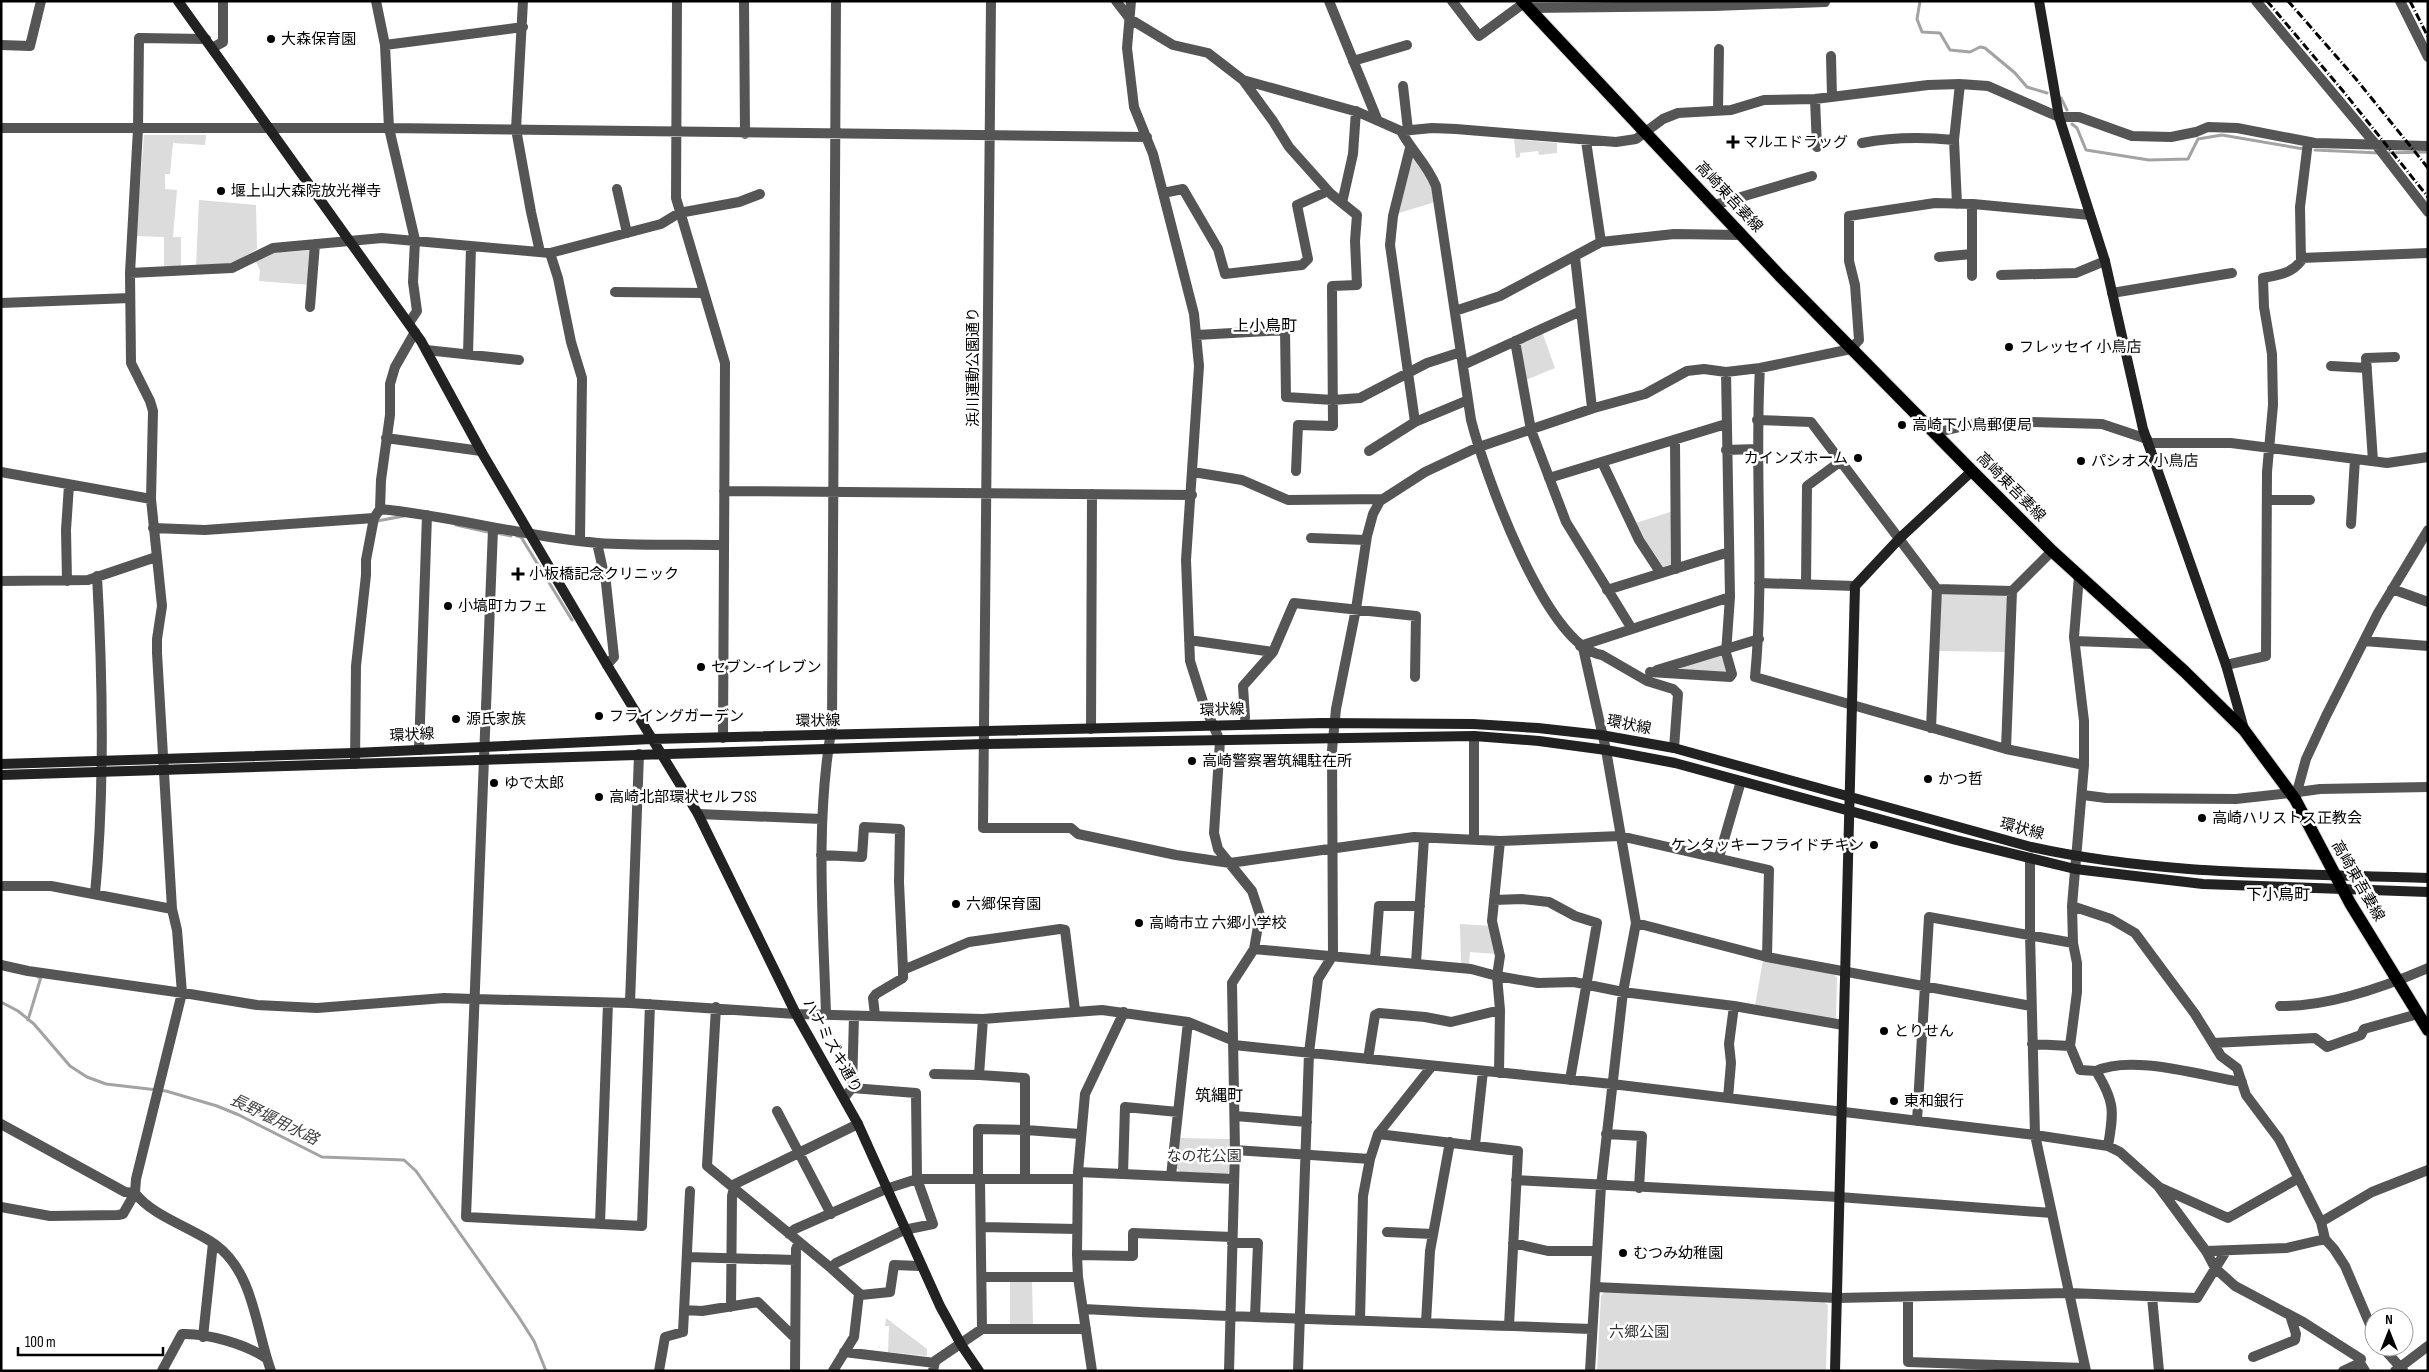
<svg xmlns="http://www.w3.org/2000/svg" width="2429" height="1372" font-family="'Sofia Sans Condensed','Noto Sans JP',sans-serif">
	<rect width="100%" height="100%" fill="#fff"/>
	<!-- green -->
	<path fill="#dcdcdc" d="M144,135h62l-1,10 -32,-2 -3,31h-5v15l12,1 -4,47h8v29l-17,1v-30l-28,-1z
		M1514,139l43,4v10l-18,2 -1,-4 -18,2v4l-4,1z
		M1415,157l18,33 2,12 -36,11 12,-55z
		M199,200l57,5 1,44 -26,15 -35,2z
		M311,249l-1,36 -51,-4 1,-11 -5,-10 18,-9z
		M1542,332l13,36 -29,12 -6,-39z
		M1670,512l3,2 -1,52 -9,2 -28,-42 1,-3z
		M1945,593l58,1 4,4 -2,54 -66,-1 2,-55z
		M1720,654l8,18 -3,2 -55,-3z
		M1460,924l31,2 5,28 -26,-2 -1,12h-8z
		M1763,960l69,12 5,6 -1,40 -4,2 -77,-14z
		M1180,1138l52,1 -2,32 -3,3 -47,-2 -4,-5z
		M1010,1280h22l1,44h-23z
		M1605,1291l217,10 6,4 -2,66h-229l4,-75z
		M886,1318l41,31v7l-39,-4 1,-26h-4z"/>
	<g fill="none" stroke-linecap="round" stroke-linejoin="round">
		<!-- stream -->
		<path stroke="#a3a3a3" stroke-width="3" d="M1920,1l-3,18 5,13 18,1 10,17 20,2 10,-5 5,1 30,25 12,14 20,6
			M2061,98l6,12
			M2072,124l5,4 9,22 63,10 39,-1 10,-20 24,-4 82,14
			M2315,150l64,3
			M2385,153l43,-1
			M377,521l27,-5
			M456,525l32,7
			M497,533l14,3
			M517,536l4,1 51,83
			M1,1002l17,9 16,13 36,42 17,11 19,7 60,7 51,15 22,9 83,42 82,3 12,11 102,145 16,25 12,30
			M28,1020l13,-43h-3"/>
		<!-- primary casing -->
		<g stroke="#dbdbdb" stroke-width="14">
			<path id="primary" d="M1522,1l258,275 192,195 80,80 132,120 60,59 51,69 55,104 78,127"/>
		</g>
		<!-- street -->
		<path stroke="#555" stroke-width="10" d="M376,1l9,44 4,83 26,112 -2,42 4,29 -8,12
			M523,1l-7,128 15,83 9,40
			M677,1l-1,197 49,165 -2,375
			M744,1l1,133
			M991,1l-8,827h88l7,6 98,21 54,8 184,-26 86,4 120,-5 149,34 -2,87
			M1116,1l14,18 43,26 35,8 35,27 115,32 43,19 31,-3 24,1 160,13 20,-3 27,-20 15,-6 53,-3 33,-10 51,-1 113,-14 32,-1 28,2 71,31h20l53,19 39,1 25,-5 12,-5 29,1 78,15 113,3
			M1131,1l-4,47 7,59 19,47 41,160 5,52 -13,194 4,101 14,44 16,36 -6,92 4,16 34,42 8,24 -6,34 -22,34 3,167 -6,221
			M1329,1l48,118
			M1452,1l27,35 45,-33
			M2256,1l121,145 51,66
			M2400,1l28,56
			M1714,6l111,-4
			M1528,8l186,-2v-5
			M206,39l-67,-1 -1,91 -8,144 1,90 19,38 3,10 -2,88 11,107 -5,33v14l15,256 5,21 5,63 -46,186 -1,14c17,23 58,35 81,52 38,28 40,85 55,126
			M1,45l29,1 11,-45
			M385,45l138,-18
			M212,48l11,-6v-41
			M1831,56l1,41
			M1353,61l54,-16
			M1243,80l30,41 16,26 42,47 26,21 -2,26 2,44 -25,1 1,140 -35,-1 -2,46
			M1403,86l5,44
			M1815,99l2,48
			M1718,111l1,-62
			M1,128h388l758,9
			M1401,131c12,22 25,31 35,55l35,234c13,51 75,227 131,235l45,26 26,8 5,5 -4,54
			M1586,141l15,101
			M1862,143c31,-6 61,-6 92,-3
			M1410,148l-17,68 -3,29 25,177
			M617,189l10,44
			M1163,193l20,-4 35,60 7,25 77,-9 6,-6 -11,-54 31,-14
			M1342,203l11,-49 3,-43
			M1957,204l-3,-64 6,-56
			M1972,204v72
			M1714,205l98,-29
			M550,253l8,25 13,64 11,36 -2,162
			M1575,257l17,151
			M1939,257l33,-3
			M2301,258l127,-5
			M130,273l102,-5 41,-20 109,-10 168,15 111,-29 18,-11 60,-11 21,-8
			M2001,275l75,-2 29,-12
			M615,292l89,1
			M2112,293l120,-20
			M1,303l129,-5
			M310,307l5,-63
			M1455,311l45,-15 101,-54 73,-8 68,1
			M1197,335l88,-5 1,67 47,3 27,-2 67,-35 34,-11
			M1515,341l16,89 35,92 66,107
			M426,350l93,10
			M468,354l3,-108
			M1463,365l118,-54
			M2331,366l36,2
			M1760,368c-6,103 5,206 -5,309l251,72 78,16
			M1757,420l54,2 126,167 -6,139
			M1934,433l48,-11 14,-1 106,3 45,15
			M386,438l95,13
			M1675,440l1,129
			M2148,443h83l156,20 41,-6
			M1726,450l31,-1
			M1369,451l46,-29 53,-22
			M2373,461l-7,-103 29,-1
			M1602,462l37,78 21,32
			M1,472l150,27
			M1193,472l49,8 46,20 95,-1
			M1549,478l177,-54
			M724,491l468,4
			M2267,500h43
			M380,509c73,7 144,28 218,34 41,3 84,1 125,2
			M2351,524l4,-65
			M153,528l52,2 169,-12
			M493,529l-27,688 176,9 8,-222
			M1311,538l55,2
			M597,543l9,40 8,74 -7,8
			M2079,576l-5,61 10,84v44l-12,141 1,37 4,20v29l-7,54 10,24 16,1c19,31 18,40 12,75
			M1,581l87,-1 68,-23
			M67,581l-1,-51 3,-45
			M1759,583l96,3
			M1806,584l1,-98 34,-25
			M1937,589l75,2
			M2392,589l36,13
			M1607,590l122,-38
			M1189,640l84,12
			M2075,641l79,3
			M2364,641l64,5
			M1580,646l150,-49
			M1583,648l23,102 30,173 -13,69 -22,194 -11,185
			M2226,665l40,-9 1,-184 6,-67 -1,-51 -8,-47 -1,-29c15,-3 28,-4 38,-17l-1,-54 8,-65
			M1657,670l102,-31
			M1650,672l80,5 2,-3 -6,-21 4,-56 -4,-225
			M1245,718l-2,-32 30,-34 21,-49 122,13 -1,61
			M1091,729l1,-235
			M2006,749l6,-158 40,-40
			M419,750l8,-235
			M355,764l1,-98 10,-91v-15l8,-42 6,-9 1,-29 9,-65v-31l5,-17 20,-35
			M2298,792l22,-3 108,-2
			M2083,795l23,3 130,1 55,-6
			M2295,799l11,-40 20,-43 52,-103 50,-83
			M698,814l124,5
			M1474,840v-104
			M821,855l41,2 2,-30 36,2 -1,53 4,88
			M1719,857l22,-76
			M2030,859v75l5,201 51,236
			M1,886h50l121,23
			M95,894c10,-105 8,-212 2,-318
			M1494,900l28,-1 27,3 26,14 22,7 -27,157
			M2072,906l39,13 24,14 60,81 26,42 16,12 9,27 33,44 42,83 4,17 9,10 11,17 29,68
			M1636,923l131,34 264,49
			M1254,949l217,20 26,7 41,7 36,-1 49,10 111,14 109,19
			M1375,959l4,-53h41
			M1416,963l8,-125
			M1,965l27,6 162,23 67,11 60,3 127,-10 30,1 156,4 166,11 187,5 119,-9 86,12 44,18
			M630,1003l9,-249
			M2280,1006c47,1 104,-19 148,-38
			M716,1007l-9,159 124,102 30,27 29,-3 4,-27 26,1
			M826,1014c-3,-96 -11,-193 6,-288l4,-725
			M875,1015l-2,-17 3,-4 27,-16v-8l66,-28 91,-13 5,1 10,80
			M983,1019l-4,56 46,3v101
			M2213,1043l102,-5 12,9 34,-12 3,-6 54,-15
			M2032,1044l38,2
			M1234,1045l378,39 423,51 73,11 12,6 38,34 48,65 81,-3 38,-9
			M1368,1059l7,-44 4,-2 46,4 26,5 49,-12
			M2096,1071c36,-17 106,5 146,11
			M1499,1073l1,-63 -3,-34 3,-20 -8,-35 8,-80
			M934,1074l45,1
			M844,1098l8,-10 2,-72
			M1728,1098l3,-35 -2,-19 5,-38
			M777,1111l54,103
			M1235,1116l72,6
			M1917,1121l12,-204 144,26
			M1,1124l124,68 10,1
			M1378,1134l140,17 -9,175
			M1606,1134l36,2 -3,52
			M1475,1145l8,-74
			M1235,1150l135,9
			M1078,1172l156,7
			M1123,1174l2,-67 53,5
			M1171,1176l17,-154
			M978,1179v-50l48,1 54,4
			M980,1179l2,150
			M1516,1180l323,17 213,16
			M2159,1187l69,31 71,-40
			M1,1207l49,9 68,-1 5,-1 12,-21
			M2321,1222l51,-30 56,-22
			M600,1224l8,-221
			M981,1227l96,2
			M1387,1232l46,2
			M789,1234l6,-5 91,-40 31,-10h161
			M1232,1243h26l-3,74
			M1513,1243l35,8h48
			M2206,1251l9,17 20,18 68,36 58,37 -1,4 5,8
			M1077,1255l56,1v-23l99,4
			M687,1257l108,3
			M831,1268l5,-5 68,-33 29,-6 -16,-45 -1,-86 -64,-5
			M982,1277h96
			M1595,1287l242,11 232,-5 128,5 29,-47
			M2152,1297l7,74
			M1908,1298v64l177,6
			M731,1307l1,-111 3,-12 123,-60
			M1084,1309c169,10 339,13 508,20
			M684,1310l18,1 56,-9 37,36
			M1360,1320l3,-124 7,-37 8,-25 54,-68
			M1426,1323l4,-72 20,-109
			M203,1337l10,-94
			M2382,1347l21,23
			M844,1352l91,11
			M2253,1357l42,-17 1,-6 -6,-19
			M162,1371l20,-37c25,-1 63,10 84,24
			M659,1371l6,-34 18,-5 7,-141
			M795,1371l1,-122 3,-7
			M833,1371l21,-34 5,-43
			M933,1371l2,-10 47,-32h104
			M1092,1371l-14,-94 -1,-22 1,-83 7,-78 39,-82
			M1298,1371l11,-318 9,-74 15,-24 -1,-205 4,-41 20,-100 11,-73 6,-22 7,-13 45,-29 51,-24 118,-40 51,-14 42,-23 17,-2 22,3 34,-4 91,-19 8,-9 -4,-55 -6,-24v-45l86,-13 38,1 117,11
			M2343,1371l17,-8
			M2395,1371l33,-25"/>
		<!-- secondary -->
		<path stroke="#222" stroke-width="10" d="M178,1l243,340 60,110 126,214 91,149 98,200 62,110 82,182 22,40 17,25
			M2039,1l20,116 46,144 38,168 83,236 18,64
			M1,764l353,-11 298,-14 669,-16 152,1 65,4 63,7 73,13 357,99c130,29 265,26 397,31
			M1,775l984,-31 489,-8 65,5 67,9 69,13 281,77 119,29 128,15 225,8
			M1835,1371l20,-785 45,-48 72,-67"/>
		<!-- primary -->
		<use href="#primary" stroke="#000" stroke-width="12"/>
		<!-- rail -->
		<path stroke="#000" stroke-width="3" stroke-dasharray="8 2.5 1 2.5" stroke-linecap="butt" d="M2267,1l76,90 85,106
			M2288,1l68,78 72,89
			M2410,1l18,36"/>
	</g>
	<!-- markers -->
	<g fill="#000" stroke="#fff" stroke-width="2">
		<circle cx="271" cy="39" r="5"/>
		<path d="M1730.5 134.5h5v5h5v5h-5v5h-5v-5h-5v-5h5z"/>
		<circle cx="221" cy="191" r="5"/>
		<circle cx="2009" cy="347" r="5"/>
		<circle cx="1902" cy="425" r="5"/>
		<circle cx="1858" cy="458" r="5"/>
		<circle cx="2081" cy="461" r="5"/>
		<path d="M515.5 566.5h5v5h5v5h-5v5h-5v-5h-5v-5h5z"/>
		<circle cx="448" cy="606" r="5"/>
		<circle cx="701" cy="667" r="5"/>
		<circle cx="599" cy="716" r="5"/>
		<circle cx="456" cy="719" r="5"/>
		<circle cx="1192" cy="761" r="5"/>
		<circle cx="1928" cy="779" r="5"/>
		<circle cx="494" cy="783" r="5"/>
		<circle cx="599" cy="797" r="5"/>
		<circle cx="2202" cy="818" r="5"/>
		<circle cx="1874" cy="845" r="5"/>
		<circle cx="956" cy="904" r="5"/>
		<circle cx="1139" cy="923" r="5"/>
		<circle cx="1884" cy="1031" r="5"/>
		<circle cx="1894" cy="1101" r="5"/>
		<circle cx="1623" cy="1253" r="5"/>
	</g>
	<g text-anchor="middle" dominant-baseline="central" stroke-width="5" stroke-linejoin="round" paint-order="stroke">
		<!-- poi labels -->
		<g font-size="15" fill="#000" stroke="#fff" text-anchor="start">
			<text x="281" y="39">大森保育園</text>
			<text x="1743" y="142">マルエドラッグ</text>
			<text x="231" y="191">堰上山大森院放光禅寺</text>
			<text x="2019" y="347">フレッセイ 小鳥店</text>
			<text x="1912" y="425">高崎下小鳥郵便局</text>
			<text x="1848" y="458" text-anchor="end">カインズホーム</text>
			<text x="2091" y="461">パシオス 小鳥店</text>
			<text x="529" y="574">小板橋記念クリニック</text>
			<text x="458" y="606">小塙町カフェ</text>
			<text x="711" y="667">セブン-イレブン</text>
			<text x="609" y="716">フライングガーデン</text>
			<text x="466" y="719">源氏家族</text>
			<text x="1202" y="761">高崎警察署筑縄駐在所</text>
			<text x="1938" y="779">かつ哲</text>
			<text x="504" y="783">ゆで太郎</text>
			<text x="609" y="797">高崎北部環状セルフSS</text>
			<text x="2212" y="818">高崎ハリストス正教会</text>
			<text x="1864" y="845" text-anchor="end">ケンタッキーフライドチキン</text>
			<text x="966" y="904">六郷保育園</text>
			<text x="1149" y="923">高崎市立 六郷小学校</text>
			<text x="1894" y="1031">とりせん</text>
			<text x="1904" y="1101">東和銀行</text>
			<text x="1633" y="1253">むつみ幼稚園</text>
		</g>
		<!-- street labels -->
		<g font-size="15" fill="#000" stroke="#fff">
			<text transform="translate(1729 197) rotate(47)">高崎東吾妻線</text>
			<text transform="translate(973 367) rotate(-90)">浜川運動公園通り</text>
			<text transform="translate(2011 487) rotate(45)">高崎東吾妻線</text>
			<text transform="translate(1222 710) rotate(-2)">環状線</text>
			<text transform="translate(818 721) rotate(-1)">環状線</text>
			<text transform="translate(1629 725) rotate(11)">環状線</text>
			<text transform="translate(412 735) rotate(-3)">環状線</text>
			<text transform="translate(2022 829) rotate(15)">環状線</text>
			<text transform="translate(2358 881) rotate(60)">高崎東吾妻線</text>
			<text transform="translate(832 1046) rotate(61)">ハナミズキ通り</text>
		</g>
		<!-- park labels -->
		<g font-size="15" fill="#333" stroke="#fff">
			<text x="1204" y="1156">なの花公園</text>
			<text x="1639" y="1332">六郷公園</text>
		</g>
		<!-- neighbourhood labels -->
		<g font-size="16" fill="#000" stroke="#fff">
			<text x="1265" y="326">上小鳥町</text>
			<text x="2278" y="895">下小鳥町</text>
			<text x="1219" y="1096">筑縄町</text>
		</g>
		<!-- water labels -->
		<g font-size="16" font-style="italic" fill="#444" stroke="#fff">
			<text transform="translate(274 1120) rotate(26)">長野堰用水路</text>
		</g>
	</g>
	<!-- border -->
	<rect width="2429" height="1372" fill="none" stroke="#000000" stroke-width="5"/>
	<!-- north arrow -->
	<g transform="translate(2389 1332)"><circle r="24" fill="#ffffff" stroke="#999999"/>
	<path d="M0-4L9 19L0 12L-9 19Z" fill="#000000"/>
	<text y="-8" font-size="14" font-weight="bold" text-anchor="middle" fill="#000000">N</text>
	</g>
	<!-- scale -->
	<path d="M18 1347v8h145v-8" fill="none" stroke="#000000" stroke-width="2.5"/>
	<text x="25" y="1347" font-size="15" fill="#000000" stroke="#ffffff" stroke-width="4" paint-order="stroke">100 m</text>
</svg>
